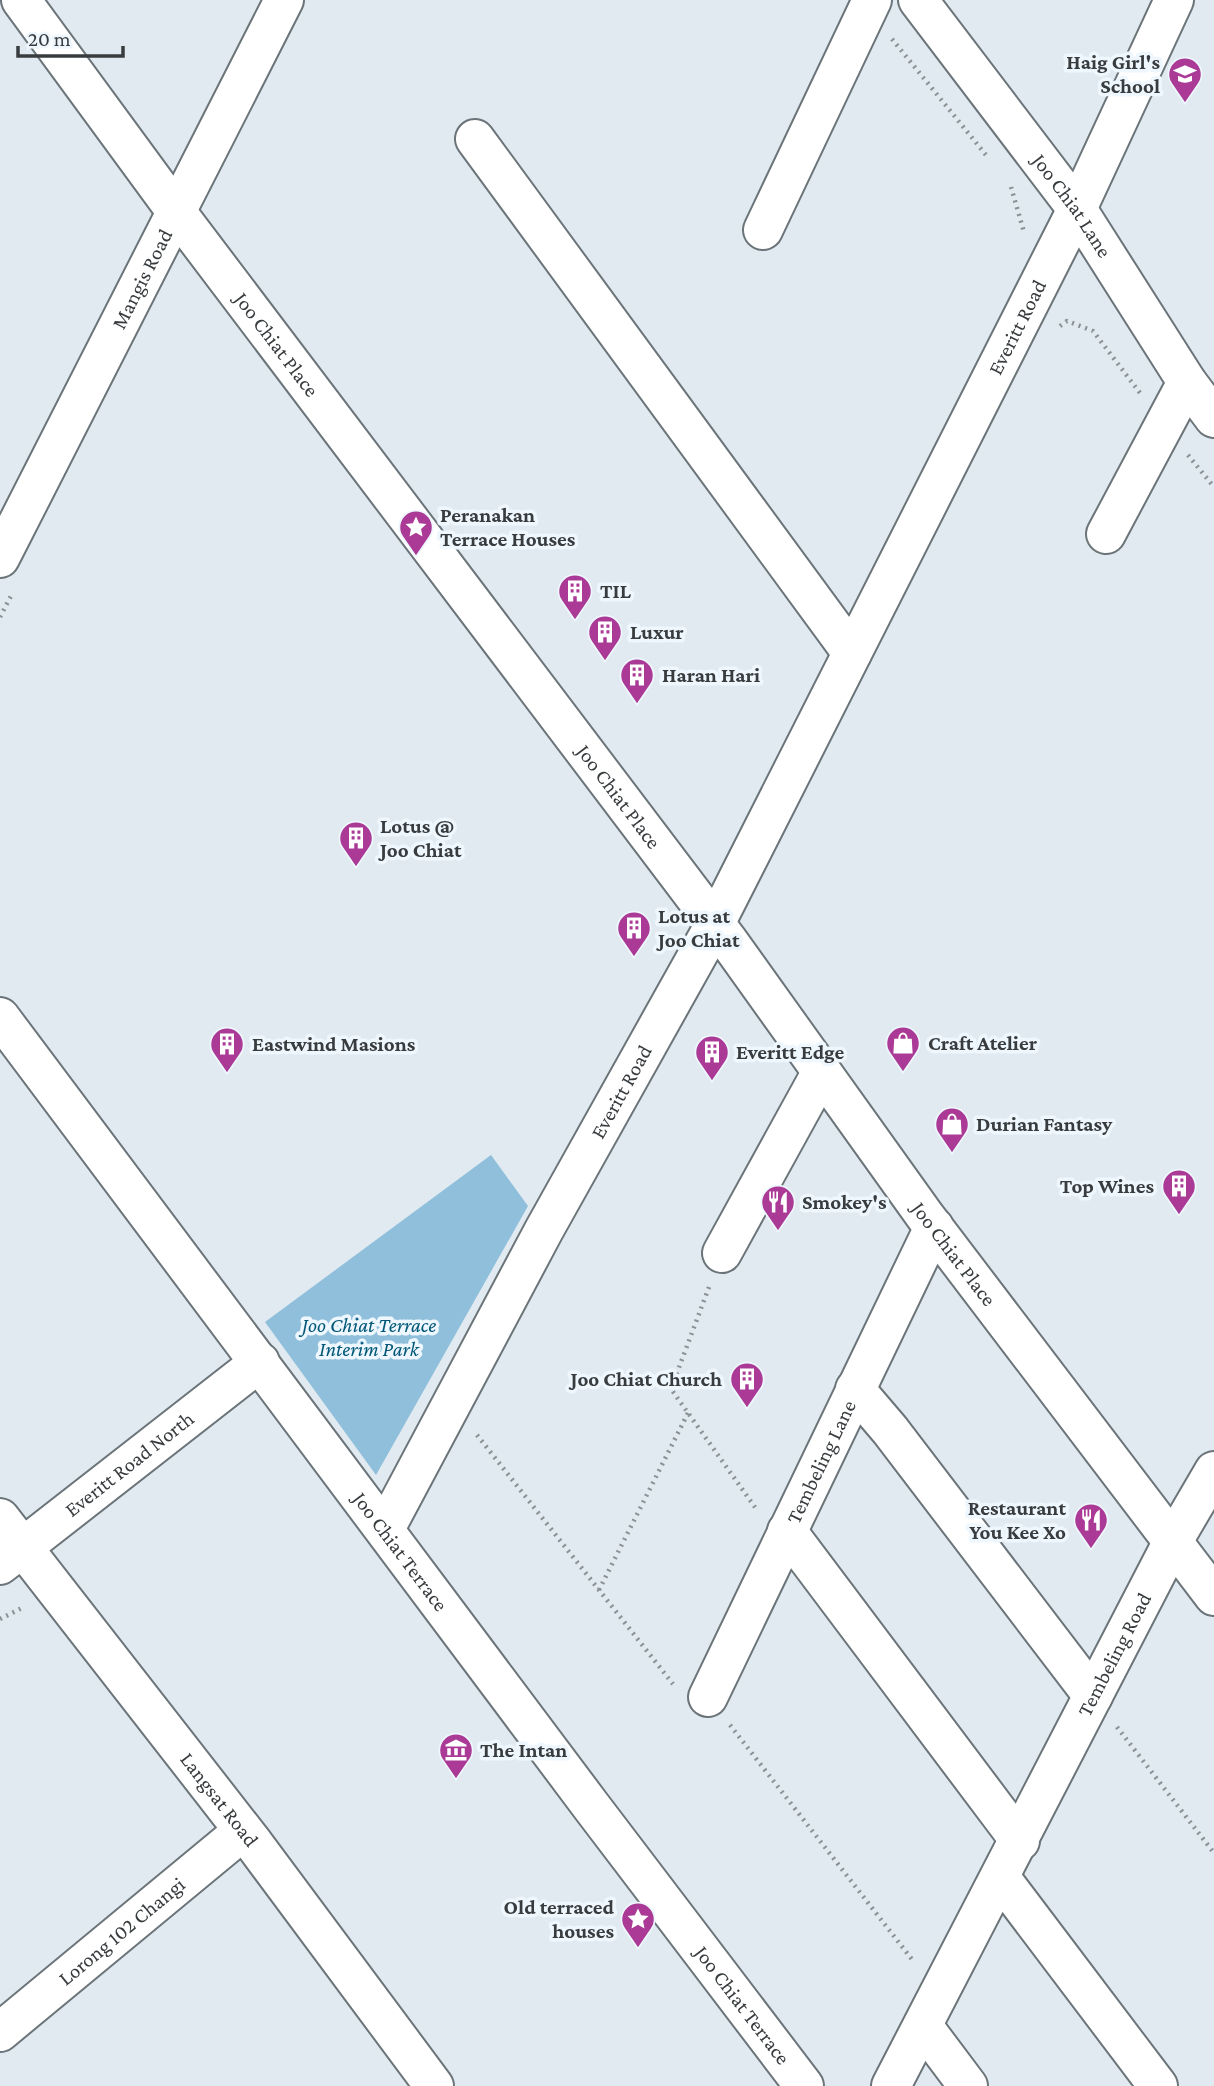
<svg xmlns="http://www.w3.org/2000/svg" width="1214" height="2086" font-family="'Crimson Pro',serif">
	<rect width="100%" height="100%" fill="#e0eaf0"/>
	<!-- green -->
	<path fill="#8fbfdb" d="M491,1155l37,51 -152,269 -111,-153z"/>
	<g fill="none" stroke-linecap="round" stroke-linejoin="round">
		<!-- minor casing -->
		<g stroke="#6b7479" stroke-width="42">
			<g id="minor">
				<path id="s1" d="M21,0l154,210 554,732 196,274 289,380"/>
				<path id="s2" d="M918,0l159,209 110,173 27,36"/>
				<path d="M475,139l377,514"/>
				<path d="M763,230l109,-230"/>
				<path d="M1106,534l81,-152"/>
				<path id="s3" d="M0,558l284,-558"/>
				<path id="s4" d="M0,1017l591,789 213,280"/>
				<path d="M722,1253l99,-180"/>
				<path d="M855,1389l35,41 203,266"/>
				<path id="s5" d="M0,1518l254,326 180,242"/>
				<path id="s6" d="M385,1529l159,-299 171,-306 362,-715 97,-209"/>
				<path d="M787,1531l233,310"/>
				<path id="s7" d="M0,1565l260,-203"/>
				<path id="s8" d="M708,1697l226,-470"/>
				<path d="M1000,1877l158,209"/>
				<path d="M923,2026l45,60"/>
				<path id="s9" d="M0,2032l243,-201"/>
				<path id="s10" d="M891,2086l281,-543 42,-72"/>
			</g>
		</g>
		<!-- path -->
		<path stroke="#8b9296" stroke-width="4.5" stroke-dasharray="2 5" stroke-linecap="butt" d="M892,39l94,116
			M1011,187l13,45
			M1060,326l7,-5 26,10 47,62
			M1188,455l26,32
			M0,617l12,-23
			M709,1287l-38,102 86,121
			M477,1435l196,249
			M599,1590l89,-177
			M0,1619l24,-12
			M730,1725l184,237
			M1117,1727l97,126"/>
		<!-- minor -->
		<use href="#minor" stroke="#fff" stroke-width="38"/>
	</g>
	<!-- icons -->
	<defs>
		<g id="school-pin" transform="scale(1.75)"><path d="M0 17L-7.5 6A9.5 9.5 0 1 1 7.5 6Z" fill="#aa3a96" stroke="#eef7fd"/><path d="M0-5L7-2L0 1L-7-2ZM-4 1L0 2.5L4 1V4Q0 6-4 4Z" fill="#fff"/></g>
		<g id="sight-pin" transform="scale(1.75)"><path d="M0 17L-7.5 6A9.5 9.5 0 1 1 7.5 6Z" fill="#aa3a96" stroke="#eef7fd"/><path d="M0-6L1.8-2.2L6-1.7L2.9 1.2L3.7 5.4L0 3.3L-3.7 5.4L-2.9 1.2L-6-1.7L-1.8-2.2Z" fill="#fff"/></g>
		<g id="building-pin" transform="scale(1.75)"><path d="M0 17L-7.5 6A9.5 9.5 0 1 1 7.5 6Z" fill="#aa3a96" stroke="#eef7fd"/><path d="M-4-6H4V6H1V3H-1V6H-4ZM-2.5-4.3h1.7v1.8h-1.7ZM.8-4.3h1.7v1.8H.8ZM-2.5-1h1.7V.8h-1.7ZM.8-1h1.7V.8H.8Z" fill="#fff"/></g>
		<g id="shop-pin" transform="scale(1.75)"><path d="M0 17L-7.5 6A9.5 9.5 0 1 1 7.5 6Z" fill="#aa3a96" stroke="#eef7fd"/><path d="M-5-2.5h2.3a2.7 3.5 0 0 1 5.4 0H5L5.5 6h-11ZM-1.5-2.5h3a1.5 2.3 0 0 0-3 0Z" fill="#fff"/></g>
		<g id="restaurant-pin" transform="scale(1.75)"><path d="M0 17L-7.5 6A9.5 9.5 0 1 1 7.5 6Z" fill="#aa3a96" stroke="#eef7fd"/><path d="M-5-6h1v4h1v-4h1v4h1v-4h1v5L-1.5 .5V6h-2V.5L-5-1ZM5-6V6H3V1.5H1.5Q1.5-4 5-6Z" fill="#fff"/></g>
		<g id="museum-pin" transform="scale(1.75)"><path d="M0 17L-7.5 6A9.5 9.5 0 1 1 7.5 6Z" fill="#aa3a96" stroke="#eef7fd"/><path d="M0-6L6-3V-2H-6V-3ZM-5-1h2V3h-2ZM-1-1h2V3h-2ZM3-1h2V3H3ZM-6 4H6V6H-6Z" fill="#fff"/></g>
	</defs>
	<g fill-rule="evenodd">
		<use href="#school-pin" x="1185" y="74"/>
		<use href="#sight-pin" x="416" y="527"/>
		<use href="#building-pin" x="575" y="591"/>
		<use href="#building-pin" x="605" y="632"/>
		<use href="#building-pin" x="637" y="675"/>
		<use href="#building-pin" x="356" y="838"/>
		<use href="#building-pin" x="634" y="928"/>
		<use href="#shop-pin" x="903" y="1043"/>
		<use href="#building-pin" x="227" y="1044"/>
		<use href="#building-pin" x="712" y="1052"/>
		<use href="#shop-pin" x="952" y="1124"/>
		<use href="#building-pin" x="1179" y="1186"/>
		<use href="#restaurant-pin" x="778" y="1202"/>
		<use href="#building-pin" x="747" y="1379"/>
		<use href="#restaurant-pin" x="1091" y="1520"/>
		<use href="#museum-pin" x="456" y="1750"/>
		<use href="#sight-pin" x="638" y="1919"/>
	</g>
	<g text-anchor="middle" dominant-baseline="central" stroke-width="7" stroke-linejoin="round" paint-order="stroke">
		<!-- poi labels -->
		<g font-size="21" font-weight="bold" fill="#383c3e" stroke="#eef7fd" text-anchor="start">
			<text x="1160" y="62" text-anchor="end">Haig Girl's<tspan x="1160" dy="24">School</tspan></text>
			<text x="440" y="515">Peranakan<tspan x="440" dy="24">Terrace Houses</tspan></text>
			<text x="600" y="591">TIL</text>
			<text x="630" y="632">Luxur</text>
			<text x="662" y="675">Haran Hari</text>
			<text x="380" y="826">Lotus @<tspan x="380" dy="24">Joo Chiat</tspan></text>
			<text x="658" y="916">Lotus at<tspan x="658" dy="24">Joo Chiat</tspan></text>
			<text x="928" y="1043">Craft Atelier</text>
			<text x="252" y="1044">Eastwind Masions</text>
			<text x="736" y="1052">Everitt Edge</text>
			<text x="976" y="1124">Durian Fantasy</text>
			<text x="1154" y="1186" text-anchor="end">Top Wines</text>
			<text x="802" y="1202">Smokey's</text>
			<text x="722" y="1379" text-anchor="end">Joo Chiat Church</text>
			<text x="1066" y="1508" text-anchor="end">Restaurant<tspan x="1066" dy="24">You Kee Xo</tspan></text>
			<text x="480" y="1750">The Intan</text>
			<text x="614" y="1907" text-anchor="end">Old terraced<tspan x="614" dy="24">houses</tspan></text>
		</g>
		<!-- street labels -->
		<g font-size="21" fill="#383c3e" stroke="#eef7fd">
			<text stroke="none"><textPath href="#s2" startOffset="257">Joo Chiat Lane</textPath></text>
			<text stroke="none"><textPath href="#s3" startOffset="313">Mangis Road</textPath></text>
			<text stroke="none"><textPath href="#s6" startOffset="1358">Everitt Road</textPath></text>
			<text stroke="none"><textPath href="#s1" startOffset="429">Joo Chiat Place</textPath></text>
			<text stroke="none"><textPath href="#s1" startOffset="996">Joo Chiat Place</textPath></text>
			<text stroke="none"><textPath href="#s6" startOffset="497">Everitt Road</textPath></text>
			<text stroke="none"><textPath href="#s1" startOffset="1563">Joo Chiat Place</textPath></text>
			<text stroke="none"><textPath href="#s8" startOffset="261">Tembeling Lane</textPath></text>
			<text stroke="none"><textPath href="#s7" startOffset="164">Everitt Road North</textPath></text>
			<text stroke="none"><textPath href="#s4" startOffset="668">Joo Chiat Terrace</textPath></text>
			<text stroke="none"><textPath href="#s10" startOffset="486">Tembeling Road</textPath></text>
			<text stroke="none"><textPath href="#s5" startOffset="357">Langsat Road</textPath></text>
			<text stroke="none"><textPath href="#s9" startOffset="158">Lorong 102 Changi</textPath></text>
			<text stroke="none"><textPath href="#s4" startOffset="1236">Joo Chiat Terrace</textPath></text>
		</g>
		<!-- park labels -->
		<g font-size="21" font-style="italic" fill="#005778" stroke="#eef7fd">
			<text x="369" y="1325">Joo Chiat Terrace<tspan x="369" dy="24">Interim Park</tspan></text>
		</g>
	</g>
	<!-- scale -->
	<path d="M18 46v10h105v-10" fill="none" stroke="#383c3e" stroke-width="3.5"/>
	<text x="28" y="46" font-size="21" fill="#383c3e" stroke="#eef7fd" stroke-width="5" paint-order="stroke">20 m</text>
</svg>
